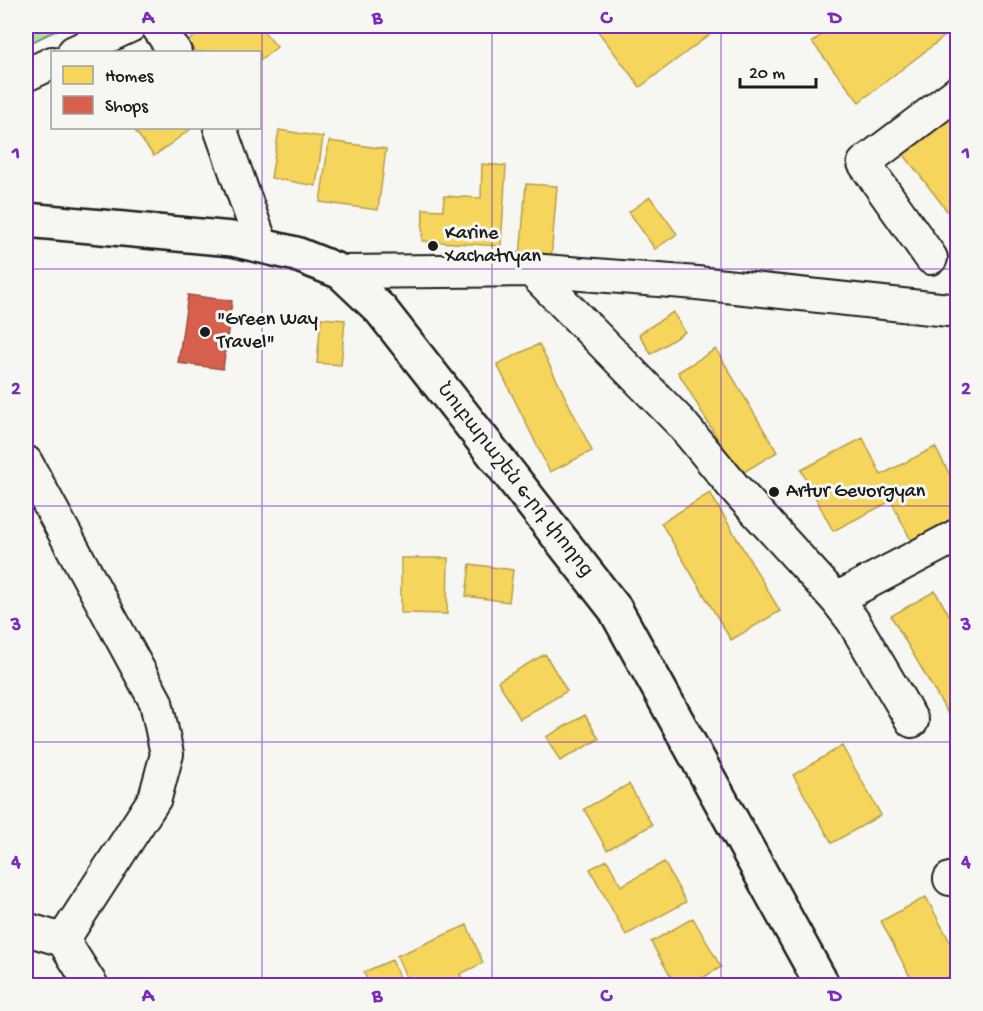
<svg xmlns="http://www.w3.org/2000/svg" width="983" height="1011" font-family="'Gochi Hand','Noto Sans Armenian',sans-serif">
	<rect width="100%" height="100%" fill="#f6f6f2"/>
	<filter id="ink" filterUnits="userSpaceOnUse"><feTurbulence type="fractalNoise" baseFrequency=".0167" numOctaves="2"/><feDisplacementMap in="SourceGraphic" scale="12" xChannelSelector="R" yChannelSelector="G"/><feConvolveMatrix kernelMatrix="1 2 1 2 8 2 1 2 1" color-interpolation-filters="sRGB"/></filter>
	<g filter="url(#ink)">
		<!-- green -->
		<path fill="#acdfa1" stroke="#647e5e" stroke-width="1.5" d="M26,26h39l-39,19z"/>
		<!-- homes -->
		<path fill="#f6d55c" stroke="#b59e49" stroke-width="1.5" d="M208,26h51l18,21 -17,14v-9h-64l-9,-10z
			M594,26h127l-81,61z
			M834,26h124l-99,76 -47,-60z
			M958,101v124l-60,-78z
			M133,128h59l-38,28z
			M279,130l44,7 -7,49 -45,-8z
			M329,141l57,8 -8,61 -58,-8z
			M482,164l24,2 -5,80 -79,-5 1,-32 20,1 1,-14 37,2z
			M526,184l31,2 -6,73 -31,-2z
			M650,197l27,37 -22,15 -26,-37z
			M673,312l12,20 -34,22 -12,-20z
			M321,318l24,2 -4,45 -24,-2z
			M539,344l53,107 -42,21 -53,-108z
			M716,349l61,103 -38,23 -61,-103z
			M863,438l18,37 54,-28 23,43v39l-42,21 -25,-49 -58,30 -32,-61z
			M710,493l70,118 -49,29 -70,-117z
			M401,558h47l-1,56 -46,-1z
			M470,564l43,6 -4,32 -43,-6z
			M935,591l23,39v101l-67,-115z
			M545,654l22,37 -47,28 -22,-38z
			M585,715l14,24 -39,22 -14,-24z
			M842,746l39,69 -49,28 -39,-68z
			M629,784l23,41 -45,25 -23,-41z
			M607,860l14,26 43,-24 22,40 -60,33 -36,-66z
			M926,897l32,60v15l-27,14h-16l-34,-65z
			M693,918l28,49 -32,19h-13l-25,-44z
			M467,925l16,38 -23,11 5,12h-55l-13,-30z
			M392,960l11,26h-34l-5,-14z"/>
		<!-- shops -->
		<path fill="#d6604d" stroke="#9e4c3e" stroke-width="1.5" d="M188,295l44,6 -9,68 -45,-6z"/>
		<g fill="none" stroke-linecap="round" stroke-linejoin="round">
			<!-- minor casing -->
			<g stroke="#1c1c1c" stroke-width="36">
				<path id="minor" d="M157,26l18,26
					M74,52l56,-26
					M26,75l26,-12
					M220,128l42,118
					M931,258l-67,-95 94,-71
					M531,270l150,153 52,63 103,113 17,22 59,100
					M341,272l190,-2 166,13 261,28
					M26,462l130,240 11,52 -12,44 -92,142 29,46
					M836,599l122,-64
					M950,879l8,-2
					M26,929l37,11"/>
			</g>
			<!-- major casing -->
			<g stroke="#1c1c1c" stroke-width="38">
				<path id="major" d="M26,220l206,19 64,15 45,18 40,38 234,299 208,377"/>
			</g>
			<!-- minor -->
			<use href="#minor" stroke="#f6f6f2" stroke-width="32"/>
			<!-- major -->
			<use href="#major" stroke="#f6f6f2" stroke-width="33"/>
		</g>
	</g>
	<!-- grid -->
	<path fill="none" stroke="#7b2cbf" stroke-width="1.5" stroke-opacity="0.55" d="M262,26v960M492,26v960M721,26v960M26,269h932M26,506h932M26,742h932"/>
	<!-- markers -->
	<g fill="#1c1c1c" stroke="#f6f6f2" stroke-width="2">
		<circle cx="433" cy="246" r="6"/>
		<circle cx="205" cy="332" r="6"/>
		<circle cx="774" cy="492" r="6"/>
	</g>
	<g text-anchor="middle" dominant-baseline="central" stroke-width="6" stroke-linejoin="round" paint-order="stroke">
		<!-- poi labels -->
		<g font-size="20" fill="#1c1c1c" stroke="#f6f6f2" text-anchor="start">
			<text x="445" y="234">Karine<tspan x="445" dy="23">Xachatryan</tspan></text>
			<text x="217" y="320">"Green Way<tspan x="217" dy="23">Travel"</tspan></text>
			<text x="786" y="492">Artur Gevorgyan</text>
		</g>
		<!-- street labels -->
		<g font-size="20" fill="#1c1c1c" stroke="#f6f6f2">
			<text transform="translate(514 481) rotate(52)">Նուբարաշեն 6-րդ փողոց</text>
		</g>
	</g>
	<!-- margin -->
	<rect width="983" height="1011" fill="none" stroke="#f6f6f2" stroke-width="66"/>
	<!-- legend -->
	<rect x="51" y="51" width="210" height="78" fill="#f6f6f2" stroke="#9f9f9c" stroke-width="1.5"/>
	<rect x="63" y="66" width="30" height="18" fill="#f6d55c" stroke="#9f9f9c" stroke-width="1.5"/>
	<text x="105" y="81" font-size="18" fill="#1c1c1c">Homes</text>
	<rect x="63" y="96" width="30" height="18" fill="#d6604d" stroke="#9f9f9c" stroke-width="1.5"/>
	<text x="105" y="111" font-size="18" fill="#1c1c1c">Shops</text>
	<!-- scale -->
	<path d="M740 78v9h76v-9" fill="none" stroke="#1c1c1c" stroke-width="3"/>
	<text x="749" y="78" font-size="18" fill="#1c1c1c" stroke="#f6f6f2" stroke-width="4.5" paint-order="stroke">20 m</text>
	<rect x="33" y="33" width="917" height="945" fill="none" stroke="#7b2cbf" stroke-width="2"/>
	<g font-size="20" text-anchor="middle" font-weight="bold" fill="#7b2cbf">
		<text x="148" y="23">A</text>
		<text x="377" y="23">B</text>
		<text x="606" y="23">C</text>
		<text x="835" y="23">D</text>
		<text x="16" y="158">1</text>
		<text x="966" y="158">1</text>
		<text x="16" y="394">2</text>
		<text x="966" y="394">2</text>
		<text x="16" y="630">3</text>
		<text x="966" y="630">3</text>
		<text x="16" y="867">4</text>
		<text x="966" y="867">4</text>
		<text x="148" y="1001">A</text>
		<text x="377" y="1001">B</text>
		<text x="606" y="1001">C</text>
		<text x="835" y="1001">D</text>
	</g>
</svg>
